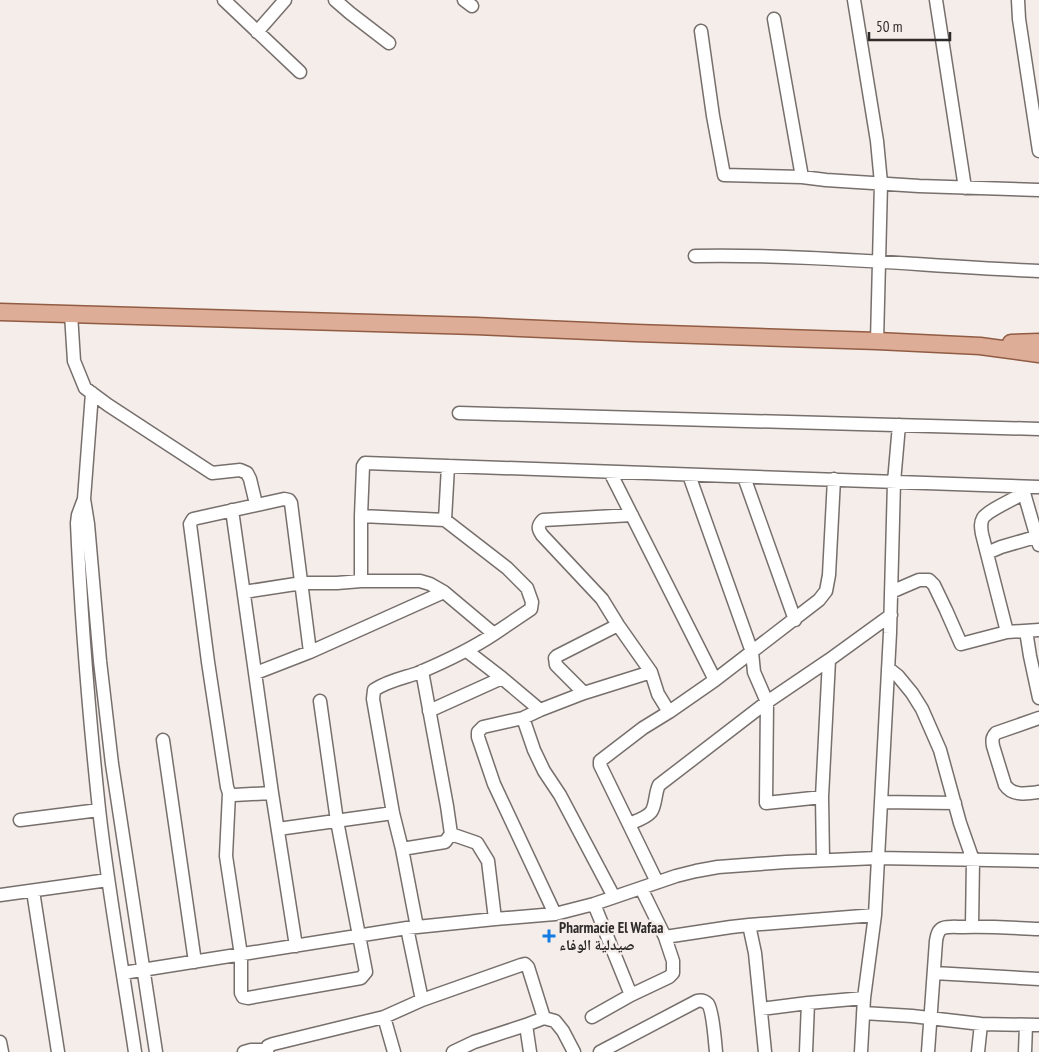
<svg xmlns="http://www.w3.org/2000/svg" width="1039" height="1052" font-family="'PT Sans Narrow','Noto Naskh Arabic',sans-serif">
	<rect width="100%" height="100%" fill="#f5ede9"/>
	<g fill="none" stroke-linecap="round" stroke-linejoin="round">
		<!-- minor casing -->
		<g stroke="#766f6c" stroke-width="15">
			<path id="minor" d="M224,0l76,72
				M335,0l15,13 39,30
				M464,0l8,6
				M854,0l23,141 4,42 -4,158
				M936,0l29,188
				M1018,0l1,19 20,132
				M774,19l28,158
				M701,31l12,85 11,59 78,2 24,3 93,6 120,4
				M257,32l28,-32
				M695,256c115,-2 229,10 344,15
				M71,314l3,47 11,27 23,17 104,68 28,-3 7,3 3,6 6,25
				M92,393l-8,106 -6,16 -1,8c4,95 12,191 22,286 9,81 24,162 36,243
				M459,413l580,16
				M610,472l105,208
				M689,475l63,177 2,20 13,30 -1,101 56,-6
				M744,477l51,143
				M1022,487l2,6 15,52
				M84,499l4,25 12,137 12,103 44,288
				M232,510l40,283 24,153
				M632,515l-89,5c-6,6 -5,9 -1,15l60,64 16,26 33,47 7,22 11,18
				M361,516l84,4 62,48 20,20 5,14 -1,7 -37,25 -50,-42
				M445,520l3,-54
				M987,553l14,-6 38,-11
				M361,581v-65l2,-50 2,-3 674,24
				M244,592l58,-9h35l24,-2h59l10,3 14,8 -134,60
				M891,592l28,-12h10l5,5 12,25 15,34 46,-12 32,-2
				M1026,631l4,25 9,42
				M1007,632l-25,-98c-1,-6 -2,-11 1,-16 4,-7 33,-20 41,-25
				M467,651l35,27 38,32 44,-17 67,-21
				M888,668l10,8 14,17 10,16 18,41 20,73 13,37 -1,66
				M422,671l25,135 4,28 -6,8 -43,7 -9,-36 -20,-114 1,-9c13,-9 29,-12 44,-17 26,-11 52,-23 76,-39
				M256,673l54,-21 -19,-149 -2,-3 -5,-1 -91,20 -3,5 18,138 19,125 2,6 5,2 38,-2
				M584,693l-28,-28 -1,-7 2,-2 61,-31
				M540,710l-17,8 -40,9 -5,5v5l16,47 61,130
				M429,711l73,-33
				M523,718l11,32 10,21 16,24 54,102
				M1039,718l-43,15c-4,4 -4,7 -3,13l12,39c7,11 22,9 34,7
				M163,740l32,222
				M229,793l-3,63 15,99v38l2,4 5,1 113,-20 5,-6 -29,-151 -17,-120
				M881,802l74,1
				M20,820l79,-10
				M629,824c7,-3 17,-6 22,-12 5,-6 4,-20 8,-27l108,-83 62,-42 62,-45
				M278,829l115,-16
				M451,834l26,9 11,18 7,58
				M402,849l15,78
				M823,860l-1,-63 7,-137
				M657,882l-57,-117v-4l43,-33 26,-16 46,-32 104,-80 7,-9 3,-16 5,-96
				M33,891l25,161
				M0,895l108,-15
				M594,904l37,91
				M749,925l126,-10
				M407,928l15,72
				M665,937l66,-10 18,-2 6,28 10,99
				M123,973l284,-45 88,-9 60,-5 39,-10 82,-28 20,-5 22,-4 68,-5 91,-4 162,3
				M934,973l105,6
				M761,1009l47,-6 56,-5
				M863,1013l49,3 69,8 58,1
				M384,1017l10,35
				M592,1017l39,-22 38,-18 4,-4v-12l-8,-24 -24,-49
				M526,1025l4,27
				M0,1042l2,10
				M244,1052l7,-2h16
				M267,1052l1,-6 5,-2 111,-27 38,-17 99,-35 4,-1 3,3 16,51
				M453,1052l21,-10 52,-17 18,-7 11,3 8,10 11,21
				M600,1052l97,-51c4,-1 8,0 11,3 5,7 7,38 8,48
				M806,1052l2,-49
				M861,1052l3,-54 11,-83 15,-282 4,-151 5,-57
				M928,1052l8,-111c1,-6 2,-11 7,-13 6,-2 14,-1 20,-1 25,-1 51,1 76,2
				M978,1052l3,-28
				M1025,1052l1,-27"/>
		</g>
		<!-- major casing -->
		<g stroke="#915c43" stroke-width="19">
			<path id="major" d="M0,312l476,14 160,7 241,8 103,5 59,8
				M1011,343l28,-1"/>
		</g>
		<!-- minor -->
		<use href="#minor" stroke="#fff" stroke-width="12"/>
		<!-- major -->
		<use href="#major" stroke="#ddad97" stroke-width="16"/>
	</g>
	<!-- markers -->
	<path fill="#147be3" stroke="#f5ede9" stroke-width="2" d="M546.5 928.5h5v5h5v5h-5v5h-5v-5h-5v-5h5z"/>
	<g text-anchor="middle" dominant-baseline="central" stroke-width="5" stroke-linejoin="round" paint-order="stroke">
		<!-- poi labels -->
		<g font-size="15" font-weight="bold" fill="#2e2b2a" stroke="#f5ede9" text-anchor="start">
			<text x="559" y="927">Pharmacie El Wafaa<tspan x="559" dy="17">صيدلية الوفاء</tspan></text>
		</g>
	</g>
	<!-- scale -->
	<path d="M869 32v8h81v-8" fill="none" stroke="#2e2b2a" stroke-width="2.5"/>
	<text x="876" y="32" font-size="15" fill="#2e2b2a" stroke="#f5ede9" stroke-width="4" paint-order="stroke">50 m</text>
</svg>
